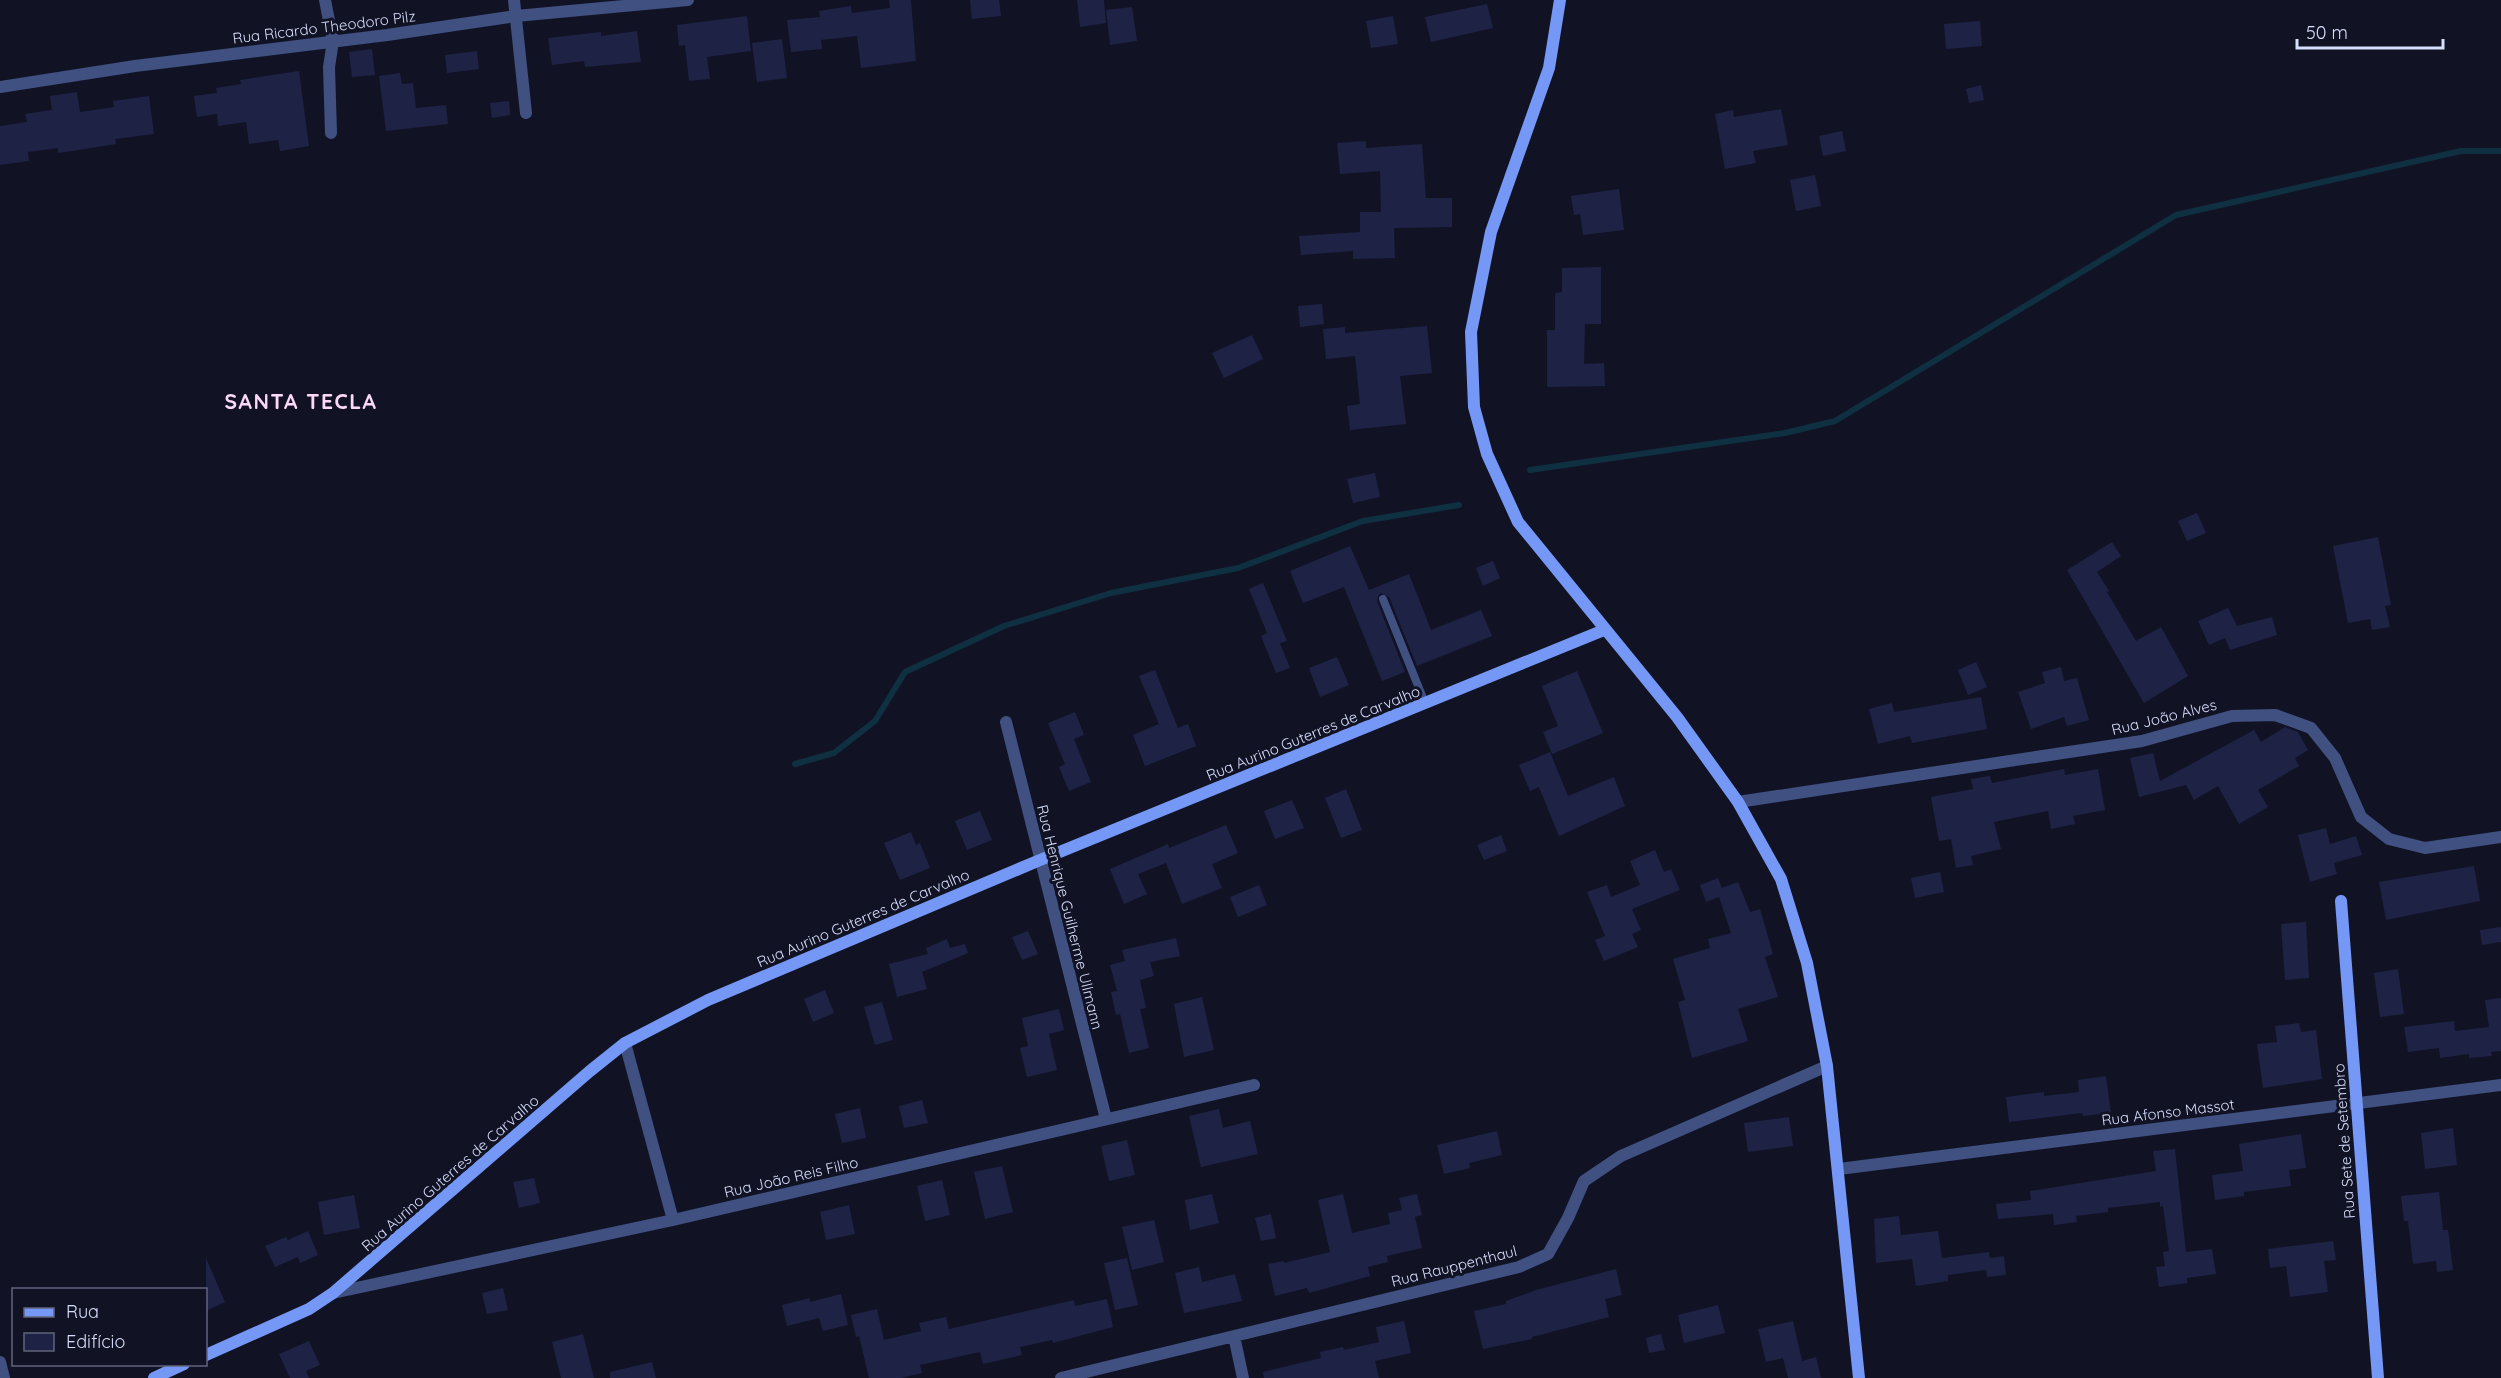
<svg xmlns="http://www.w3.org/2000/svg" width="2501" height="1378" font-family="Quicksand,sans-serif">
	<rect width="100%" height="100%" fill="#111325"/>
	<g fill="none" stroke-linecap="round" stroke-linejoin="round">
		<!-- stream -->
		<path stroke="#0e3041" stroke-width="6" d="M1530,470l255,-37 50,-12 341,-206 285,-64h40
			M795,764l39,-11 41,-32 30,-49 99,-46 107,-33 127,-25 125,-47 96,-16"/>
	</g>
	<!-- building -->
	<path fill="#1e2245" d="M889,0h22l5,61 -55,7 -4,-32 -36,4 1,9 -31,3 -4,-32 33,-3 -1,-6 32,-5 1,7 38,-5z
		M970,0h29l2,16 -29,3z
		M1077,0h27l2,23 -26,4z
		M1487,4l6,24 -62,14 -6,-25z
		M1132,7l5,34 -27,4 -4,-35z
		M747,16l4,35 -44,6 3,22 -21,2 -4,-36 -6,1 -2,-21z
		M1393,16l5,28 -27,4 -5,-27z
		M1980,21l2,25 -36,3 -2,-25z
		M637,31l4,31 -56,5 -1,-6 -32,4 -4,-27 53,-6v4z
		M782,39l5,39 -30,4 -5,-39z
		M372,49l3,26 -23,2 -3,-25z
		M477,51l2,18 -32,4 -2,-18z
		M299,71l10,75 -29,5 -2,-11 -29,4 -3,-22 -28,4 -1,-12 -20,3 -3,-21 23,-3 -1,-5 25,-4 -1,-4z
		M400,73l2,11 11,-1 3,25 30,-3 2,19 -62,7 -7,-55z
		M1981,85l3,15 -15,3 -3,-14z
		M77,92l3,20 34,-5 -1,-6 36,-5 5,38 -39,5 1,5 -31,5 -27,4v-5l-30,4 1,9 -29,4v-39l27,-4 -2,-8 27,-4 -2,-14z
		M509,101l1,14 -18,3 -2,-15z
		M1781,109l7,36 -35,6 3,12 -31,6 -10,-55 18,-4 1,7z
		M1842,131l4,20 -23,5 -4,-20z
		M1366,141v7l56,-4 4,54h26v29l-58,1 1,30 -42,1v-8l-52,4 -2,-19 61,-4v-20h21l-1,-41 -40,3 -3,-31z
		M1815,175l6,31 -25,5 -6,-31z
		M1619,189l5,41 -41,5 -3,-21 -6,1 -3,-19z
		M1601,267v57h-16l-1,40 20,-1 1,23 -58,1v-57h8v-37l7,-1v-24z
		M1322,304l2,20 -24,3 -2,-21z
		M1427,326l5,47 -32,3 6,48 -56,6 -3,-24 13,-2 -5,-48 -29,3 -3,-30 22,-2v6z
		M1252,335l11,24 -39,19 -12,-25z
		M1375,473l5,24 -27,6 -6,-24z
		M2197,513l9,20 -19,8 -9,-20z
		M2378,537l13,68 -6,1 5,21 -18,3 -2,-11 -22,4 -15,-77z
		M2112,542l9,14 -24,16 12,19 -2,1 29,49 25,-14 27,49 -44,27 -77,-133z
		M1350,546l19,44 40,-16 22,56 50,-20 11,26 -75,30 -28,-69 -8,-4 -3,3 -1,5 28,71 -23,9 -38,-94 -41,16 -13,-32z
		M1493,561l7,17 -17,8 -7,-18z
		M1263,583l24,58 -7,2 10,25 -14,5 -15,-37 6,-3 -18,-44z
		M2228,608l9,18 35,-9 5,18 -47,15 -5,-12 -16,7 -11,-24z
		M1337,657l12,28 -29,12 -11,-29z
		M1976,662l11,25 -19,8 -10,-25z
		M2061,667l3,14 13,-3 12,42 -22,6 -3,-9 -33,12 -13,-37 27,-9 -3,-11z
		M1155,670l23,58 10,-4 8,22 -51,20 -12,-31 26,-11 -20,-48z
		M1577,671l26,62 -51,21 -9,-22 15,-6 -16,-40z
		M1981,697l6,32 -75,14 -2,-7 -32,8 -9,-35 23,-6 2,9z
		M1075,712l9,23 -10,4 17,43 -22,9 -10,-24 6,-3 -17,-41z
		M2285,727l13,5 10,18 -13,8 4,8 -41,24 10,17 -29,17 -21,-38 -24,14 -8,-15 -47,12 -9,-39 23,-5 7,28 94,-51 7,12z
		M1550,752l18,44 46,-19 11,29 -66,30 -20,-49 -9,4 -11,-26z
		M2064,769l1,6 33,-6 7,41 -32,6 2,8 -24,5 -3,-18 -54,11 7,27 -30,7 2,9 -17,3 -5,-29 -12,2 -8,-44 42,-8 -2,-10 19,-3 2,7z
		M1346,789l16,41 -21,8 -16,-40z
		M1292,800l12,28 -29,11 -11,-28z
		M980,811l12,29 -25,10 -12,-29z
		M1226,825l12,28 -26,11 10,24 -40,16 -16,-41 -28,11 9,20 -23,10 -14,-35 58,-25 1,4z
		M2326,828l4,16 26,-8 6,19 -28,8 3,11 -27,8 -12,-47z
		M911,832l5,13 4,-2 10,25 -30,12 -16,-37z
		M1501,835l6,16 -23,9 -7,-15z
		M1655,850l9,22 7,-3 9,21 -48,19 9,21 -9,4 6,13 -34,14 -9,-21 10,-4 -18,-44 20,-7 4,12 29,-12 -10,-24z
		M2474,866l6,35 -94,19 -7,-38z
		M1940,872l4,20 -29,6 -4,-20z
		M1718,878l4,10 16,-6 12,30 10,-3 13,45 -8,3 13,40 -40,12 10,32 -56,17 -14,-56 7,-2 -12,-41 37,-11 -2,-9 23,-6 -12,-36 -13,5 -6,-17z
		M1259,885l8,20 -29,12 -8,-20z
		M2306,922l3,56 -24,2 -4,-56z
		M2501,927v15l-19,3 -2,-15z
		M1028,931l10,23 -16,6 -10,-23z
		M1176,938l4,18 -30,6 4,14 -14,4 6,28 -6,1 9,39 -20,5 -9,-39 -4,1 -5,-23 6,-1 -7,-26 15,-4 -3,-11z
		M947,939l3,9 15,-4 3,9 -46,19 5,17 -30,8 -8,-33 39,-10 -2,-6z
		M2398,969l6,45 -24,3 -6,-44z
		M825,990l9,23 -21,9 -9,-23z
		M1202,997l12,53 -30,7 -10,-53z
		M2501,998v53l-10,1 1,4 -23,2v-4l-29,4 -1,-10 -31,4 -4,-25 50,-6 1,10 34,-4 -4,-27z
		M882,1002l11,38 -18,5 -11,-38z
		M1059,1009l5,21 -15,4 8,36 -30,7 -7,-29 8,-2 -6,-28z
		M2299,1023l2,9 15,-2 6,49 -59,9 -6,-44 20,-2 -2,-16z
		M2106,1076l5,37 -28,3 -1,-3 -73,9 -3,-25 38,-5v4l35,-4 -1,-12z
		M922,1100l6,23 -24,5 -5,-22z
		M860,1108l6,30 -24,5 -7,-29z
		M1219,1109l4,19 27,-7 8,33 -57,13 -12,-51z
		M1789,1117l4,29 -45,6 -4,-29z
		M2453,1128l4,37 -32,4 -4,-36z
		M1497,1131l5,24 -33,8 1,5 -26,6 -7,-29z
		M2301,1134l5,34 -17,2 2,16 -47,6v4l-29,4 -3,-25 31,-4 -4,-27z
		M1127,1140l8,35 -26,6 -8,-35z
		M2175,1149l11,103 26,-3 4,25 -29,4v5l-28,4 -3,-20 9,-1 -2,-14 6,-1 -6,-45 -3,1v-5l-52,6v4l-32,4 1,6 -23,3 -1,-11 -55,5 -2,-15 35,-4 -1,-9 126,-20 -3,-20z
		M1002,1166l11,46 -28,7 -11,-47z
		M534,1178l6,25 -21,5 -6,-26z
		M942,1180l8,35 -25,6 -8,-35z
		M2439,1192l4,38h5l5,40 -16,2 -1,-11 -23,3 -5,-43h-4l-3,-25z
		M1212,1194l7,29 -29,7 -5,-30z
		M1343,1194l9,39 38,-9 -2,-11 14,-3 -3,-12 18,-4 5,21 -7,2 7,31 -35,8 1,6 -20,5 2,9 -61,17 -2,-5 -32,8 -7,-32 16,-3v2l46,-11 -12,-52z
		M354,1195l6,33 -36,7 -6,-33z
		M849,1205l6,29 -29,6 -6,-28z
		M1271,1214l5,24 -15,3 -6,-23z
		M1899,1216l2,19 37,-4 4,27 47,-6 1,6 14,-2 2,19 -19,2 -1,-7 -38,5v6l-32,5 -4,-27 -36,4 -2,-44z
		M1154,1220l10,42 -32,8 -10,-43z
		M308,1231l10,24 -18,8 -2,-6 -23,10 -10,-21 21,-9 2,3z
		M2333,1241l3,19 -12,1 4,31 -38,5 -4,-31 -16,2 -2,-19z
		M206,1258l19,44 -19,9z
		M1127,1258l11,47 -23,5 -11,-47z
		M1199,1267l3,15 33,-8 7,27 -58,12 -9,-40z
		M1616,1269l6,26 -17,4 4,18 -77,20v2l-49,10 -9,-38 32,-7v-3l30,-11z
		M503,1288l5,22 -21,4 -5,-21z
		M841,1294l7,31 -25,6 -4,-13 -32,8 -5,-21 28,-7v4z
		M1107,1299l6,28 -60,16 -1,-3 -32,7 2,8 -39,9 -3,-12 -60,13 2,8 -21,5h-32l-10,-42 -3,1 -5,-22 26,-6 7,31 37,-9 -2,-8 27,-6 3,12 125,-29 1,6z
		M1718,1305l7,28 -41,10 -6,-28z
		M1404,1321l7,32 -36,8 4,17h-115l-1,-6 58,-14 -1,-6 23,-5 1,3 35,-8 -3,-15z
		M1793,1321l9,40 14,-4 5,21h-33l-5,-20 -17,4 -8,-33z
		M583,1334l11,44h-33l-9,-36z
		M1661,1334l4,16 -16,3 -3,-15z
		M309,1341l11,24 -14,6 3,7h-19l-11,-24z
		M652,1362l4,16h-46v-6z"/>
	<g fill="none" stroke-linecap="round" stroke-linejoin="round">
		<!-- lane -->
		<path stroke="#3f5081" stroke-width="8" d="M1383,599l42,104"/>
		<!-- street -->
		<path stroke="#3f5081" stroke-width="12" d="M325,0l8,41 -4,26 2,66
			M514,0l12,113
			M0,87l135,-21 252,-31 129,-19 172,-16
			M1006,722l100,397
			M1738,802l404,-61 90,-25 43,-1 36,13 24,30 26,59 28,22 36,9 76,-11
			M625,1043l48,177
			M1839,1169l662,-84
			M333,1293l340,-73 581,-135
			M1234,1336l9,42
			M0,1362l4,16
			M1061,1378l458,-111 29,-13 20,-36 16,-37 37,-25 206,-90"/>
		<!-- secondary -->
		<path stroke="#7598f6" stroke-width="12" d="M1560,0l-11,68 -58,164 -20,100 3,75 13,47 31,68 159,195 61,85 43,77 26,84 20,103 32,312
			M2341,901l37,477
			M206,1355l103,-46 24,-16 257,-222 35,-28 83,-43 332,-140 564,-230
			M154,1378l30,-14"/>
	</g>
	<g text-anchor="middle" dominant-baseline="central" stroke-width="6" stroke-linejoin="round" paint-order="stroke">
		<!-- street labels -->
		<g font-size="15" fill="#d7defc" stroke="#111325">
			<text transform="translate(324 27) rotate(-7)">Rua Ricardo Theodoro Pilz</text>
			<text transform="translate(2164 717) rotate(-14)">Rua João Alves</text>
			<text transform="translate(1313 733) rotate(-22)">Rua Aurino Guterres de Carvalho</text>
			<text transform="translate(1070 917) rotate(76)">Rua Henrique Guilherme Ullmann</text>
			<text transform="translate(863 918) rotate(-23)">Rua Aurino Guterres de Carvalho</text>
			<text transform="translate(2168 1112) rotate(-7)">Rua Afonso Massot</text>
			<text transform="translate(2344 1141) rotate(-94)">Rua Sete de Setembro</text>
			<text transform="translate(450 1173) rotate(-41)">Rua Aurino Guterres de Carvalho</text>
			<text transform="translate(791 1177) rotate(-13)">Rua João Reis Filho</text>
			<text transform="translate(1454 1266) rotate(-14)">Rua Rauppenthaul</text>
		</g>
		<!-- district labels -->
		<g font-size="21" font-weight="bold" letter-spacing="1.5" fill="#fcd9fa" stroke="#111325">
			<text x="301" y="401">SANTA TECLA</text>
		</g>
	</g>
	<!-- legend -->
	<rect x="12" y="1288" width="195" height="78" fill="#111325" stroke="#60647b" stroke-width="1.5"/>
	<rect x="24" y="1308" width="30" height="9" fill="#7598f6" stroke="#60647b" stroke-width="1.5"/>
	<text x="66" y="1318" font-size="18" fill="#d7defc">Rua</text>
	<rect x="24" y="1333" width="30" height="18" fill="#1e2245" stroke="#60647b" stroke-width="1.5"/>
	<text x="66" y="1348" font-size="18" fill="#d7defc">Edifício</text>
	<!-- scale -->
	<path d="M2297 39v9h146v-9" fill="none" stroke="#d7defc" stroke-width="3"/>
	<text x="2306" y="39" font-size="18" fill="#d7defc" stroke="#111325" stroke-width="4.5" paint-order="stroke">50 m</text>
</svg>
